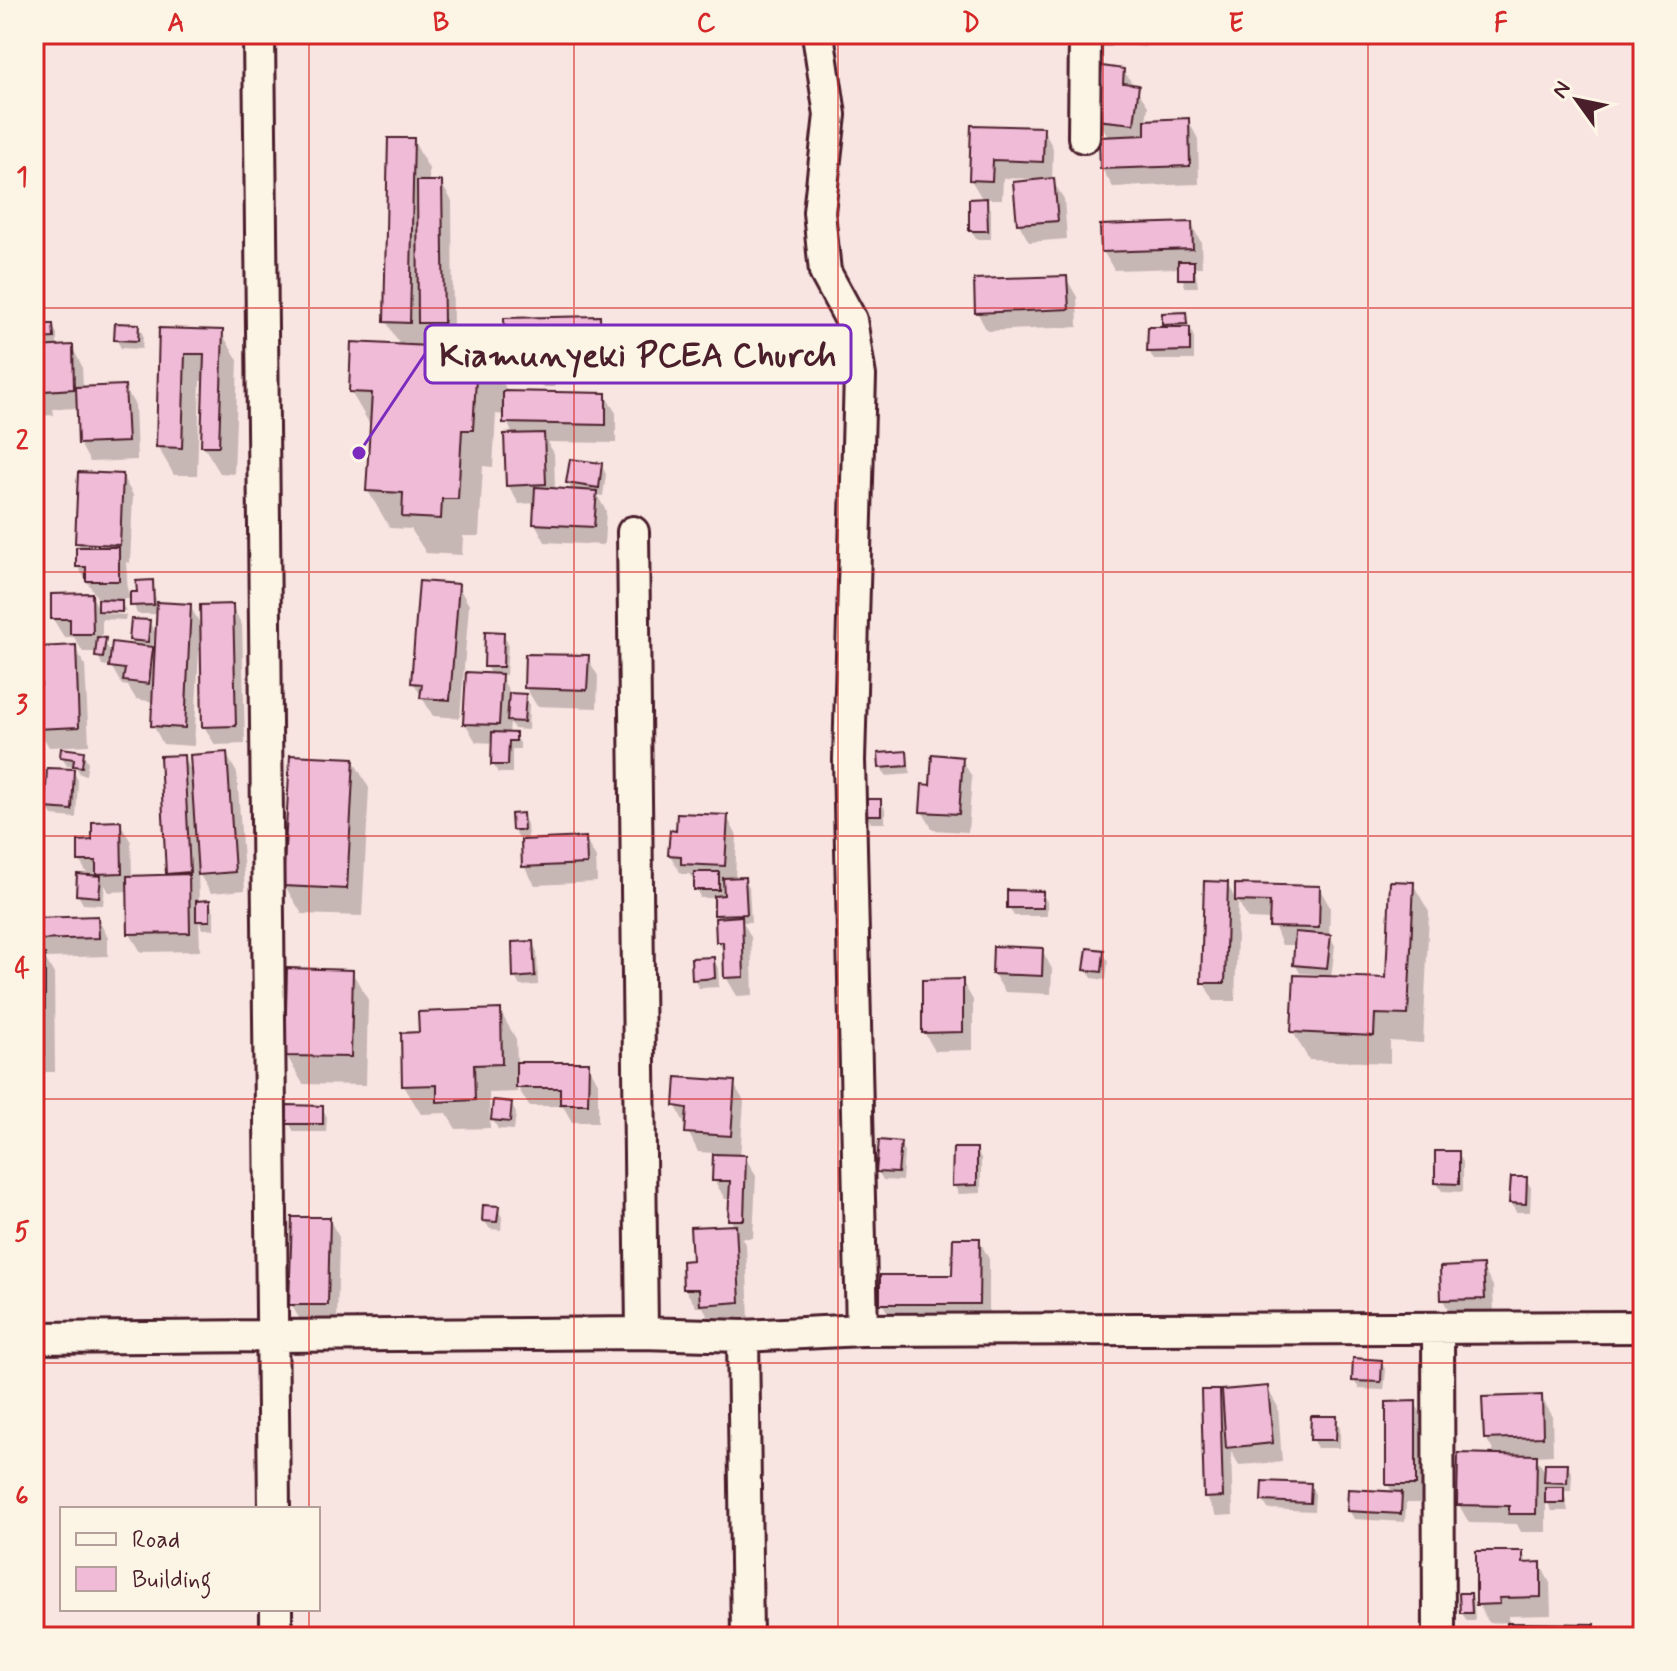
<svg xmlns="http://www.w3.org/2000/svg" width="1677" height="1671" font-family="Mynerve,sans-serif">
	<rect width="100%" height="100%" fill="#f8e4e1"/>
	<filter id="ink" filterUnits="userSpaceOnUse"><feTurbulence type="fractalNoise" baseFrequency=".0125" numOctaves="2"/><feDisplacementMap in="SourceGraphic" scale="16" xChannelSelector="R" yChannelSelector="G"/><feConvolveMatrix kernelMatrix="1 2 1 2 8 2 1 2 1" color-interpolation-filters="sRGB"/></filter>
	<g filter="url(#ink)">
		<!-- shadow -->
		<path fill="#0003" fill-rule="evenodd" d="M1096,34h14l1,13h-10z
			M1125,34h21l-1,13 -15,-2z
			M1123,70l25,36 -2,16 42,-2 10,19 1,45 -86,3 -11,-18 7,-30 -11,-20z
			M973,127l70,2 10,19 -1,32 12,19 3,40 -38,3 -10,-18 19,-45 -35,-1 -1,21h-17l6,10v30h-15l-5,-9 12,-30 -12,-20z
			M413,140l16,29v14h12l11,18 1,140h-22l-6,-10v17l62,3 21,42 97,2 11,18v30l-69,-1 7,11 1,37 18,1 -5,-8 33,-18 5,9 -3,22 -6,-1 9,16 -2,34 -59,-3 -10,-19 1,-20 -17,1 -11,-19 5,-49 -8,-21 -9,-1 -3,53 -10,-1 -4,70h-16l-1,19 -36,-2 -15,-24 -21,-1 -22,-37 4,-63 -21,-36 50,-45 -15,-26z
			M1191,224l10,18 1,25h-7l3,20h-13l-5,-19 -66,2 -11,-19z
			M1066,278l11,19 1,30 -91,4 -10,-19z
			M1185,314l9,24v22h-40l-5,-9 18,-22 -3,-4z
			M599,318l11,18v32l-56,1 1,18h-13l-7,-12h-17l-11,-18z
			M34,326h18l5,8v14l15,-1 10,19 1,23 41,-2 11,18 2,55 -47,2 -10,-18 -2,-36 -25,1 1,6 -20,1z
			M138,326l5,9 -1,14 -21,-1 -5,-9z
			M161,330l60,2 17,28 -4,114 -14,-1 -17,-28 2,-64h-5l-3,94h-23l-16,-28z
			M122,476l11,19 -3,68 -4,-1 2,32h11l13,-12 5,22 33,2 12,21 30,-21 10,19 3,119 -30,1 -11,-19 -1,-76h-4l-5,96 -31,-2 -10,-19 1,-23 -18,-3 -8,-13 -6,-1 -14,-24 -1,5 -5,-1 -5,-13h-14l-9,-15h-10l-11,-18 38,-24 9,16 -2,-12 -20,-32 3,-18 -4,-7zM119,599h13l5,15h22l-3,42 -3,-7 1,-14 3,1 -8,-14 -18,18 4,7 -22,7 -11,-14v-21l23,1 1,-5 -24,-2v-4l24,2z
			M458,586l11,19 -9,113 -27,-2 -20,-34z
			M34,623l8,9 -1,17 33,-2 11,18 4,80 -40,2 -11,-19 -4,-10v-29l9,-1 -2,-38h-7z
			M503,634l5,9 -2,32h-6l11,20 13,1 5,8 -1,26 -14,-1 -4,-8 -1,14h6l5,8v6h-8v24h-14l-5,-9 1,-21 -18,-1 -11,-19 26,-48 -5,-9z
			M587,657l11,19 -1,32 -60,-2 -11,-18z
			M34,660l8,11 -5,6 -3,-2z
			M83,753l5,9 -2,13 -6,-1 -4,-8h-9l-5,-9z
			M226,754l11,19 8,117 -34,3 -13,-21 1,31 10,-1 5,9v18h-11l-4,-7 1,29 -59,1 -11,-18v-43l-21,1 -4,-7 -2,20 -20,-1 -5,-9 11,-18 -9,-16 14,-19 26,-19 11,19 1,36 38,-1 13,-120 10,17z
			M906,754l5,20 -25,2 -5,-8z
			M961,758l11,19 -4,55 -35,-2 -11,-19 10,-24z
			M353,760l16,28 -7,128 -60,-2 -17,-28z
			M73,771l5,9 -2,38 -24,-2 -5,-9z
			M880,801l5,8v14h-14l-5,-9z
			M522,815l5,9 1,18 57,-3 11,19 1,24 -62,3 -11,-19 -1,-28h-4l-5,-8z
			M727,817l10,19 -2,43h9l5,8 2,35h-8l8,15 2,58 -16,1 -11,-19 -1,-23 -7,-12 -2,-44h-16l-4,-16 -7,-8h-8l-11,-19 8,-22z
			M1227,884l10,18v-16l82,2 11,19 -1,30 6,8 -4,33 57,3 25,-97 16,28 -6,131 -33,-2v22l-81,-3 -16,-28 24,-58 -17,-1 -5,-9 1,-19h-14l-10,-25 -24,-1 -10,-18 -3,100h-21l-11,-19z
			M1042,893l5,9v14h-33l-5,-9z
			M97,918l11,19v19l-63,2 9,16 1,98h-21v-152z
			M532,943l5,9 1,33 -18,1 -5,-9z
			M1042,950l10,19 -1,25 -46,-2 -11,-18z
			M1103,952l5,9 -2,19 -14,-2 -5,-8z
			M713,959l5,9 1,19 -20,1 -5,-9z
			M352,972l16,28 -2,85 -63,-1 -16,-28z
			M962,981l11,19v50l-38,1 -11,-19z
			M500,1011l16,28 1,25h71l10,19v39h-26l-9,-16h-34l-12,-20v6l-28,1 1,35 -34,1 -10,-16 -25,1 -17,-28 17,-52z
			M733,1083l11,18 -4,56h5l11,19 -3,62h-12l5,7 3,75 -37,3 -9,-16h-7l-11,-18 9,-27 41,-35 -5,-8 1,-20h-6l-11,-19 1,-27 -17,-1 -22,-46z
			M511,1104l5,9 -2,17 -16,-1 -5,-9z
			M322,1108l5,9 -1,15h-32l-5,-9z
			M899,1143l5,9 -2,29 -19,-1 -5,-9z
			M976,1150l5,8v35l-22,1 -5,-9z
			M1458,1153l5,9v30l-21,-1 -5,-8z
			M1526,1179l5,9 -1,24h-14l-5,-9z
			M497,1208l5,9 -1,13 -11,-1 -6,-9z
			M329,1219l10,18 -2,86h-35l-11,-19z
			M979,1240l10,19v63h-96l-11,-19 72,-26z
			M1482,1267l11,19 1,31 -41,1 -10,-18z
			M1380,1362l6,8 -2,20 -25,-1 -5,-9z
			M1267,1388l11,19 4,55 -43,3 -8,-14 2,64 -16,1 -11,-19 13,-105 6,11z
			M1541,1397l11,18 1,40 -18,1 12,19 20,-10 5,9 -1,17h-7l4,20h-16l-6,-11v32h-25l-4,-8 -48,-1 -10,-18 37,-49 -10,-18z
			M1415,1403l11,19v81h-20l-1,19 -51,-3 -5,-9 44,-16 -5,-10z
			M1335,1418l5,9v21h-23l-5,-9z
			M1310,1485l5,9 -1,17 -46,-2 -5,-8z
			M1522,1553l6,12 12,-1 10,19 1,32 -42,1v6l-20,1 -11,-19z
			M1469,1595l5,8 1,18h-8l-5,-8z"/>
		<!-- building -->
		<path fill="#f0bbd7" stroke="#4a1f2b" stroke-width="2" d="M1102,66l22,3 -1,14 16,2 -5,39 -38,-4z
			M1189,118l1,48 -90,3 -1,-32 46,-2v-15z
			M971,125l73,2 -1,35 -50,-2 -1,21 -23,-1z
			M388,138h26l-4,185 -26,-1z
			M1054,178l4,43 -41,3 -4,-42z
			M417,181h25l2,142h-26z
			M987,198l1,33h-19v-32z
			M1192,222l1,27 -92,3 -1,-27z
			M1178,261h16v18h-16z
			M1067,276l2,33 -94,4 -1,-34z
			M1186,312l1,12 -25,1v-12z
			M600,316l1,34 -56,1v18h-15v-12h-25l-1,-39z
			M115,323l24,1 -1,17 -24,-1z
			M34,324h19l1,14 -20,1z
			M1148,327h42v24l-43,1z
			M159,328l64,2 -4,116h-18l3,-92h-19l-3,94 -26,-1z
			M351,342l137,7 -2,30 -10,-1 -3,52h-11l-4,69h-16l-1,20 -39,-2 1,-24 -37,-2 6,-98 -23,-1z
			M73,345l1,44 -30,2v6l-10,1v-51z
			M125,385l3,57 -50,2 -2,-57z
			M503,391l103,2v32l-103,-2z
			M544,433l2,51 -40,2 -2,-52z
			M570,459l32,4 -3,25 -33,-5z
			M78,472l45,2 -3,71 -45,-2z
			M535,487l62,4 -3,36 -61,-3z
			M76,547h43v34h-33v-14h-10z
			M153,580l1,25 -24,1v-14h7l-1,-11z
			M419,581l40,3 -9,116 -30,-2 2,-14 -11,-1z
			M92,593l1,41h-23v-15h-19v-25z
			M98,599l24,1v12l-24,-1z
			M157,602l34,2 -6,124 -34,-2z
			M233,604l3,122 -34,1 -2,-122z
			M131,619l19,1 -2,22 -19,-2z
			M485,631l19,1 -1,35h-19z
			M97,637l9,1 -3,20 -8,-1z
			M112,642l41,5 -4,37 -26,-3 2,-12 -16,-2z
			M76,645l3,82 -43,2 -2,-42 7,-1 -2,-39z
			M525,654l64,1 -2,35 -63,-2z
			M466,672l36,2 -3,51 -36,-1z
			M509,693l17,1 -2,28 -17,-1z
			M492,732l24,1v8h-7l-1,24h-17z
			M61,748l23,3 -2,16 -9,-1 1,-7 -14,-2z
			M907,751l1,15 -29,2 -1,-15z
			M227,752l8,120 -37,3 -8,-120z
			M932,754l31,3 -4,57 -39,-2 2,-28 8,1z
			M184,755l6,117 -24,2 -6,-118z
			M290,755l64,3 -7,131 -64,-3z
			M47,768l27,1 -2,41 -27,-2z
			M864,799h17v16h-17z
			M523,813l1,17h-12l-1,-16z
			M677,813l51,2 -3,51 -44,-2v-8l-13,-1 2,-25 6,1z
			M121,821l1,52 -26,1v-13h-18v-20l14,-1v-18z
			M586,837l1,27 -65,3 -1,-27z
			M694,872h25v18h-25z
			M77,874l24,2 -2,21 -23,-2z
			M189,874l1,59 -62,1 -1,-58z
			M745,877l2,37 -33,1v-19l10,-1 -1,-17z
			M1204,881l24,1 -3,101h-24z
			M1390,881l24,1 -6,133 -33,-1 -1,22 -83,-4 3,-57 92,3z
			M1235,884l85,2 -1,42 -50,-1 1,-25 -35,-1z
			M1007,890l36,1v17h-36z
			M210,900v21h-14v-20z
			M98,916l1,22 -65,2v-22z
			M742,916l2,61 -20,1 -1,-36h-7l-1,-24z
			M1295,932l36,3 -4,33 -34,-3z
			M533,941l2,35 -22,2 -1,-36z
			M993,946l50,2 -1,28 -50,-2z
			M1087,948l17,2 -2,22 -18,-2z
			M34,954h11v100h-11z
			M714,957l1,21 -23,2 -1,-22z
			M287,968l66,2 -2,87 -66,-1z
			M963,979v53l-41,1v-53z
			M501,1009l1,55 -28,1 1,35 -38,2v-17l-35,1 -1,-53 18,-1 -1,-20z
			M516,1062h73l-1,42h-28v-16h-44z
			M676,1077l59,4 -4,55 -46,-3 2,-25 -13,-2z
			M493,1100l19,2 -2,20 -19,-2z
			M287,1105l36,1v18h-36z
			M879,1140l22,2 -3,31 -22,-1z
			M953,1148h24v37l-25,1z
			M1435,1151h24v33l-24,-1z
			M713,1154l33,1 -2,65h-16l2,-39h-18z
			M1511,1177h16l-1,27 -17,-1z
			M483,1205l16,1 -2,16 -15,-1z
			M292,1217h38l-2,88h-39z
			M736,1225l4,77 -40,3 -1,-16h-16l-1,-28 10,-1 -2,-33z
			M953,1238h27l-1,66h-99v-29h72z
			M1483,1265l2,34 -44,1 -1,-33z
			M1353,1358l29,2 -1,22 -29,-1z
			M1268,1386l5,57 -47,5 -4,-58z
			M1201,1390h19l3,107 -19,1z
			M1542,1395l1,42 -59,2 -2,-42z
			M1416,1401v84h-30v-83z
			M1311,1416h26l-1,24h-26z
			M1458,1453l79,2 -1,59h-27v-8l-52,-1z
			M1545,1463h23l-1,20 -23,-1z
			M1262,1481l49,2 -1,20 -49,-2z
			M1545,1487h19v16h-19z
			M1348,1489l54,3 -1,22 -54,-3z
			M1476,1551h47v12l18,-1v35l-42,1 1,6 -24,1z
			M1459,1593h12l1,20h-12z
			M1507,1623l87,1v13h-87z"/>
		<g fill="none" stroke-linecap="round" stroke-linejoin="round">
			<!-- minor casing -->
			<g stroke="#4a1f2b" stroke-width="36">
				<path id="minor" d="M259,34l15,1475
					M818,34l12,81 -11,97 6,60 26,48 9,56 -11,384 13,570
					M1084,137l1,-103
					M633,532l9,801
					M1438,1328l1,309
					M743,1336l4,301
					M34,1338l608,-5 101,3 119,-6 781,-3
					M276,1609v28"/>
			</g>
			<!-- minor -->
			<use href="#minor" stroke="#fcf5e5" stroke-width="30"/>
		</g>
	</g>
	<!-- grid -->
	<path fill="none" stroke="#d62828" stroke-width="2" stroke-opacity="0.55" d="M309,34v1475M574,34v1603M838,34v1603M1103,34v1603M1368,34v1603M34,308h1609M34,572h1609M34,836h1609M34,1099h1609M34,1363h1609M309,1609v28"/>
	<!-- callouts -->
	<path fill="none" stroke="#7b2cbf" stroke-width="3" d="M359 453L425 354"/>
	<circle fill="#7b2cbf" stroke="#fcf5e5" stroke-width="3" cx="359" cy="453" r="8"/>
	<rect fill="#fcf5e5" stroke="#7b2cbf" stroke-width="3" x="425" y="325" width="426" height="58" rx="8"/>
	<g font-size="34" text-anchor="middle" font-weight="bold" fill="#4a1f2b">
		<text x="638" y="366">Kiamunyeki PCEA Church</text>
	</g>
	<!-- margin -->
	<rect width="1677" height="1671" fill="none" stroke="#fcf5e5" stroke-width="88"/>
	<!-- legend -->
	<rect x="60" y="1507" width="260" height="104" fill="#fcf5e5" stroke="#b59f9b" stroke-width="2"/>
	<rect x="76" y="1533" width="40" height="12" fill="#fcf5e5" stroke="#b59f9b" stroke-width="2"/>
	<text x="132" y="1547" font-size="24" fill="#4a1f2b">Road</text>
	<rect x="76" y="1567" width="40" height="24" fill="#f0bbd7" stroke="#b59f9b" stroke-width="2"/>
	<text x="132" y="1587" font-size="24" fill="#4a1f2b">Building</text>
	<!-- north arrow -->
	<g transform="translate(1577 100) rotate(303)" stroke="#fcf5e5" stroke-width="6" paint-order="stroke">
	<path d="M0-6L14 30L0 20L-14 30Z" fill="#4a1f2b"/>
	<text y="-12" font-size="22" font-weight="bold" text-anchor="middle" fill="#4a1f2b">N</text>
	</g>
	<rect x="44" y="44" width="1589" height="1583" fill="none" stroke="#d62828" stroke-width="3"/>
	<g font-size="26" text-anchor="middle" font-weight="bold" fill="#d62828">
		<text x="176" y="31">A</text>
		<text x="441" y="31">B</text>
		<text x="706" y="31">C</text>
		<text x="971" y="31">D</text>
		<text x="1236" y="31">E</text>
		<text x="1501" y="31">F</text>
		<text x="22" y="185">1</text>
		<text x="22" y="449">2</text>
		<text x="22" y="713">3</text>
		<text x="22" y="977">4</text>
		<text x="22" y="1240">5</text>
		<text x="22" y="1504">6</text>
	</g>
</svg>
